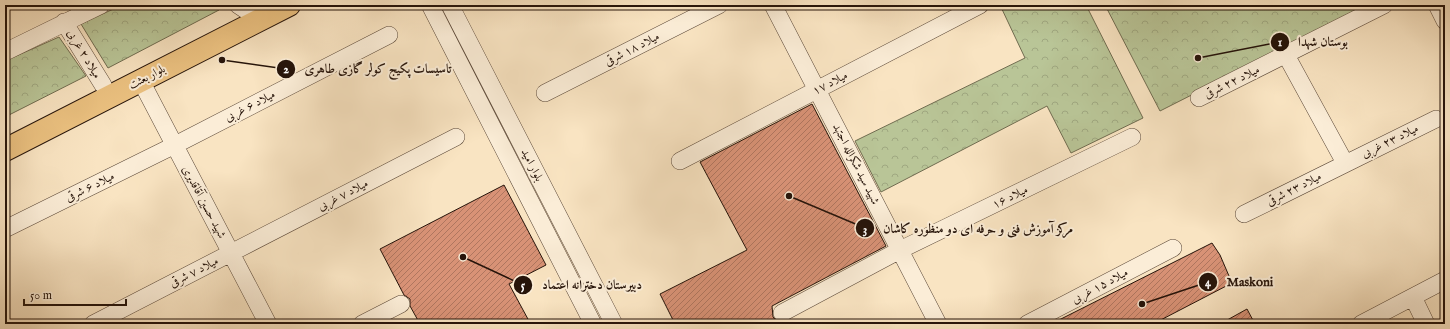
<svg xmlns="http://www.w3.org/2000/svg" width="1450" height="329" font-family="'IM FELL English',Amiri,serif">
	<defs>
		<pattern id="forest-crowns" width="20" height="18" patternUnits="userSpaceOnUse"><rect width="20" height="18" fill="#b9c597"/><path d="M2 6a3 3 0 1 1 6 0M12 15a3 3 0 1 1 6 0" fill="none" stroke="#9fa881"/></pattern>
		<pattern id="building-hatch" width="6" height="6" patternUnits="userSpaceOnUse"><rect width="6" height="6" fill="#d89276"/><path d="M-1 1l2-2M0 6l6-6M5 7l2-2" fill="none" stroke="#af765f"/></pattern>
	</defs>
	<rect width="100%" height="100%" fill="#f9e4c2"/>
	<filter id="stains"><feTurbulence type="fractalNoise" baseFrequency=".005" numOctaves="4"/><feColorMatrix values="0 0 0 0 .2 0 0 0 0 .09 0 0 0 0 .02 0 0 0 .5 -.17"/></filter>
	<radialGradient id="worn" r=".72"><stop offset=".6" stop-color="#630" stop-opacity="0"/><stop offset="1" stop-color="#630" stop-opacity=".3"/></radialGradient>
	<!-- forest -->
	<path fill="url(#forest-crowns)" stroke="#706c50" d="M122,5h91l6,5 -111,58 -27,-44z
		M1000,5h86l57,113 -72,35 -24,-47 -166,86 -26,-51 170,-83z
		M1105,5h264l-209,106z
		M59,37l27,39 -81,41v-56z"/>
	<!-- building -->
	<path fill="url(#building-hatch)" stroke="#26140a" d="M812,104l74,142 -114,60 1,11 8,7h-106l-15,-30 87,-44 -47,-88z
		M504,185l42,80 -37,19 20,37 -6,3h-103l-10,-18v-7l-6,-4 -24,-46z
		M1212,243l8,12 12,28 -79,41h-102z
		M1247,309l8,15h-35z"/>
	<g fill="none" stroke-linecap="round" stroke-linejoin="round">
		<!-- minor casing -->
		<g stroke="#5b4838" stroke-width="18">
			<path id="minor" d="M238,5l9,6
				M430,5l163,319
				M450,5l164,319
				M773,5l165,319
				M1437,5l8,16
				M64,22l39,63
				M5,52l96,-47
				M1286,55l59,108
				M141,81l127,243
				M545,93l174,-88
				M1199,98l185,-93
				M680,161l300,-156
				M1244,214l192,-95
				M5,229l170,-84 214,-110
				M1413,297l13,27
				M782,313l118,-63 232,-113
				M93,324l363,-187
				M362,324l39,-20
				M1027,324l146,-76
				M1361,324l84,-44"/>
		</g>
		<!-- major casing -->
		<g stroke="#26140a" stroke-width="24">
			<path id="major" d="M5,150l284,-145"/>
		</g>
		<!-- minor -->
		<use href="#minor" stroke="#fbedd7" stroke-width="17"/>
		<!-- major -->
		<use href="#major" stroke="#ecc281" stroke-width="22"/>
	</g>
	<g text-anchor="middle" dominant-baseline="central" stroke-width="4" stroke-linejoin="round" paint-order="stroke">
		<!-- street labels -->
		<g font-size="12" fill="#26140a" stroke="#fbedd7">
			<text transform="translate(632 49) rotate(-27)">میلاد ۱۸ شرقی</text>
			<text transform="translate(84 54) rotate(59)">میلاد ۲ غربی</text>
			<text transform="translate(147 77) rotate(-27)">بلوار بعثت</text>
			<text transform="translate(1232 82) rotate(-26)">میلاد ۲۲ شرقی</text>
			<text transform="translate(830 83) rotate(-27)">میلاد ۱۷</text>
			<text transform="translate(250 106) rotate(-27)">میلاد ۶ غربی</text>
			<text transform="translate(1390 141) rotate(-26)">میلاد ۲۳ غربی</text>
			<text transform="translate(856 164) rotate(63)">شهید سید شکرالله اجتهد</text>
			<text transform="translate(532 165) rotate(63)">بلوار امید</text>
			<text transform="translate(90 187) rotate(-26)">میلاد ۶ شرقی</text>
			<text transform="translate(1294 189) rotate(-27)">میلاد ۲۳ شرقی</text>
			<text transform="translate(343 195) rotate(-27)">میلاد ۷ غربی</text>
			<text transform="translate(1010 197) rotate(-26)">میلاد ۱۶</text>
			<text transform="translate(204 202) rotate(62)">شهید حسین آقاقدیری</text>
			<text transform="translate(194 272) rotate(-27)">میلاد ۷ شرقی</text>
			<text transform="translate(1100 286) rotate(-28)">میلاد ۱۵ غربی</text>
		</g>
	</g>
	<!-- callouts -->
	<path fill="none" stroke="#26140a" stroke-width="1.5" d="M1198 58L1280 42M222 60L286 69M789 196L865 228M1142 304L1208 282M463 257L523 285"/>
	<g fill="#26140a" stroke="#fbedd7" stroke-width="1.5">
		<circle cx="1198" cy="58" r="4"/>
		<circle cx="222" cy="60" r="4"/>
		<circle cx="789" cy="196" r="4"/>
		<circle cx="1142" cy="304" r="4"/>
		<circle cx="463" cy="257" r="4"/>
		<circle cx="1280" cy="42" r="10"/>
		<circle cx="286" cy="69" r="10"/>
		<circle cx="865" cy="228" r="10"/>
		<circle cx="1208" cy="282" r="10"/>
		<circle cx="523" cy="285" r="10"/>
	</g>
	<g font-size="12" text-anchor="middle" font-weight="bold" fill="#fff">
		<text x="1280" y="46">1</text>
		<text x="286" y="73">2</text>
		<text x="865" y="233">3</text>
		<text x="1208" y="286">4</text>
		<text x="523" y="289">5</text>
	</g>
	<g font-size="13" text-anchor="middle" font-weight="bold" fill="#26140a" stroke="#fbedd7" stroke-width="4" stroke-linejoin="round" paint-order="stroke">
		<text x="1323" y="46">بوستان شهدا</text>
		<text x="378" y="73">تاسیسات پکیج کولر گازی طاهری</text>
		<text x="978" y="233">مرکز آموزش فنی و حرفه ای دو منظوره کاشان</text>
		<text x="1250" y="286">Maskoni</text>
		<text x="592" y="289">دبیرستان دخترانه اعتماد</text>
	</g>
	<!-- margin -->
	<rect width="1450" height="329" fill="none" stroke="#f9e4c2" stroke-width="20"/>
	<rect x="6" y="6" width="1438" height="317" fill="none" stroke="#26140a" stroke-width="2"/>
	<rect x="10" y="10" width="1430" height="309" fill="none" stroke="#26140a"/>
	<!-- scale -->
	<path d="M24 299v6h102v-6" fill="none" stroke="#26140a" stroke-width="2"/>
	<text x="30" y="299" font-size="12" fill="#26140a" stroke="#fbedd7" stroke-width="3" paint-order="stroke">50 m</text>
	<rect width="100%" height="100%" filter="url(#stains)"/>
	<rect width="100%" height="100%" fill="url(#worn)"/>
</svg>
